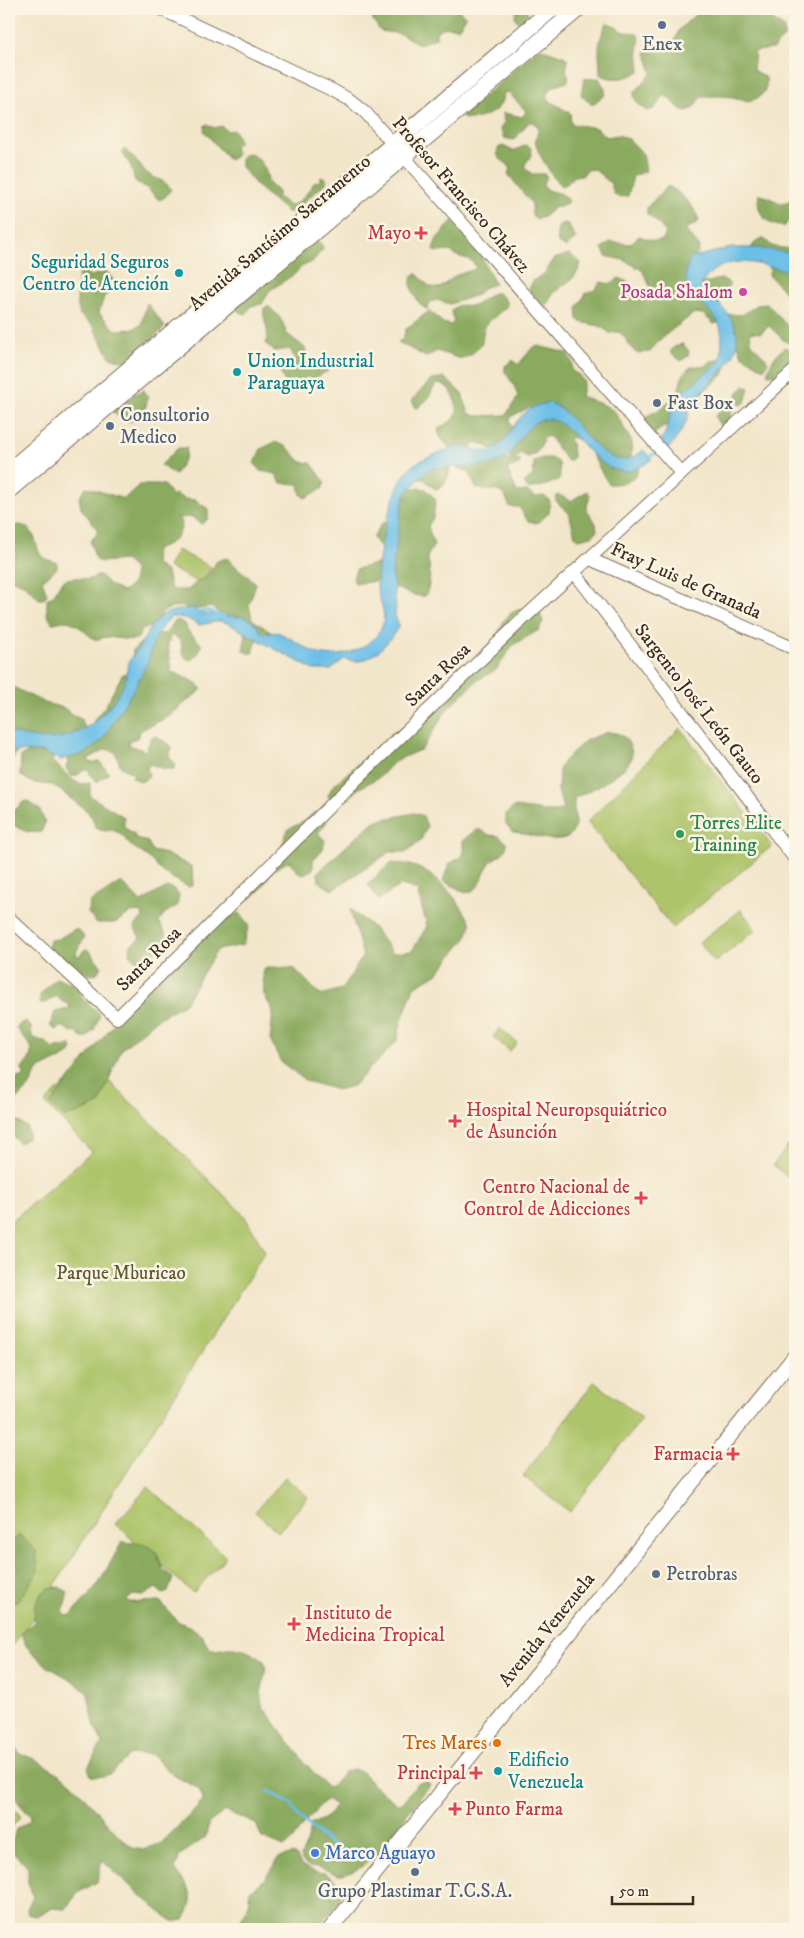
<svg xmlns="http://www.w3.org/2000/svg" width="804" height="1938" font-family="'IM FELL DW Pica',serif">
	<rect width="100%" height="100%" fill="#fcf5e5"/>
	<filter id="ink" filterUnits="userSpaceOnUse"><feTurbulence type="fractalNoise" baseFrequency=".02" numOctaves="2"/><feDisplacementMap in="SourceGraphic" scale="10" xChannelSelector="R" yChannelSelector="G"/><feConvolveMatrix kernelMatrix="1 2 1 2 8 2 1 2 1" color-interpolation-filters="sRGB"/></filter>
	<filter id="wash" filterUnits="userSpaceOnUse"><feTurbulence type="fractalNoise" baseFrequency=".0096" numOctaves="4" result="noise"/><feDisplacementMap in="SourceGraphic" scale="20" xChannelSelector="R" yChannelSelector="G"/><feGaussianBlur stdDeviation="1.12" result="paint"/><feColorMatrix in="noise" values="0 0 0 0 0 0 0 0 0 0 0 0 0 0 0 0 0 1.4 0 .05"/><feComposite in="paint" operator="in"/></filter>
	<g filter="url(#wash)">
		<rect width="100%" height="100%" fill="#f2e6ca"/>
		<!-- green -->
		<path fill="#adc46a" stroke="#747744" d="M177,550l34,17 -9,17 -34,-17z
			M680,728l92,118 -99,82 -86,-106z
			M741,910l15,20 -41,32 -16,-20z
			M500,1028l17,15 -7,8 -17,-14z
			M89,1061l155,154 21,37 -220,349 -36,50v-428l83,-71 -47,-49z
			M795,1137v43l-1,2 -21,-17z
			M594,1382l48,36 -72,94 -47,-36z
			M285,1477l23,20 -30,35 -23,-20z
			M148,1487l78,70 -33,36 -78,-69z
			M9,1805l12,11 -12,14z"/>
		<!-- forest -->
		<path fill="#8aaa5e" stroke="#626a3e" d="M515 16a7 7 0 1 1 14 0a7 7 0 1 1-14 0Z
			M378,9h11l8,5 7,-5 13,3 10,-3h31l8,8 -8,11c-9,-1 -15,-2 -22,4v6l-17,6 -18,-10 -21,-3 -8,-13z
			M697,9h80l-5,10 12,9v10l-11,11 -18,2 -2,19 13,8c3,13 -6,21 -18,23 -18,-6 -28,-5 -46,-5 -4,4 -6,10 -11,13 -12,8 -17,-12 -27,-13l-10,13 -6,2c-7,-4 -14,-9 -14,-18l18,-20 -6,-20 2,-10 9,5 18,-7 4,-11 18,-17z
			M607,23c7,1 11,7 18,9 7,1 10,-1 15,5l-2,11 2,23c-11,7 -28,11 -40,3 0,-23 -5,-28 7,-51z
			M539,48l25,8 4,4 -2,10 3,8 -2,4 -15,5 -5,9 3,5 20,12 1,11 26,4 9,9 12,-2 11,4 14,15 3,17 -13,5 -5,20 -10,1 -4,-3 -3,-10 -17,-15 -7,1 -5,6h-8l-7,8 -6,2c-7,-6 -23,-33 -25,-41 -2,-6 3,-12 2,-19l-8,-5 -16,19 -10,-2 -4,-9 4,-6 -1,-10 20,4 3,-6 -18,-19 -4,1c-1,3 -2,9 -4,12 -6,10 -28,17 -37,13l-1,-2z
			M599,78l6,11v6l-13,10 -11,-10 3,-16z
			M207,124l7,4 8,-2 5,5 7,-1 5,11 -5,7 3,4 -2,5 -6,3 -25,-29 1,-6z
			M526,145l5,3 1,7 -7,9 1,5 6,5h13l2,4 -4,5 1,5c8,6 19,2 25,13l-8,6 -5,-1 -12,11 -8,2 -4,-4v-11l-24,-30 2,-7c-7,-8 -15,-7 -12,-19l5,-2 10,5z
			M124,149c9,7 15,16 23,24 8,7 15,4 24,16l-6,8 -6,3 -12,-12 -12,-7 -4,-15 -9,-13z
			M248,153c12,4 20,17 20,29l10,10v5l11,9c14,-3 18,-15 26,-24l5,-1 1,-4 5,1v5l-22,19 -8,10h-9l-28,-24 -18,-21v-9z
			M668,186c12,6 28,21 31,35l-14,9 14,16 -1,7 -6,6 9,25 19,-5 7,2 3,5 -12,11 6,24 -10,3 -11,-10 -9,-1c-15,13 -32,21 -44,39l-13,1c-9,-5 -9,-15 -18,-21l-9,1 -10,-7 -20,-4 -2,-2 -1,-12 9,-15 9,-3 6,-8 9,2 9,-6 9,4 15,16h13l-14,-28 -18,-10 -18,-4 -4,-8 8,-6 20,2 9,-8 15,5 9,-1 3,-7 -8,-10 -11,-9v-7z
			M759,194l22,9 14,-3v19h-6l-4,7c-20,1 -30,-16 -26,-32z
			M453,220l24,28 18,36 -12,4 -6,7 -27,9 -13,-4 -7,2 -2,7 -4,-1c-8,-7 -16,-22 -12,-32l5,-2 13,13 10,1 16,-13 17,-5 3,-3c-5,-10 -11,-8 -19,-11 -3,-1 -5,-4 -7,-5l-14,1 -3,-2 3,-10z
			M565,223l3,1 8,15 -10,8 -7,-3c-3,-6 -3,-14 1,-20z
			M315,238l9,10 -12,14 -11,5 -5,6 -27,18 -7,13 -11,2 -5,8 -8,-3 -2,-5z
			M763,238l9,8 23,4v15l-44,-17 5,-7z
			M569,254l12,9c-6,23 -24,19 -33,40l-7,3 -10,-10 -2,-7 4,-8 11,-7 10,-15z
			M770,266l17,3 4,3 -1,8 5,5v14c-8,-4 -20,-17 -26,-24z
			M81,267l9,9 17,-4 10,13 -13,12 -5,16 17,17 17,-1 8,-4 6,-22 18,24 -39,35 -16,-5 -18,-32 -12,-10 -3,-12 2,-35z
			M493,293h5l7,6 2,7 -23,20 -2,17 -11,12 -8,3h-5l-21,-7 -11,6 -28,-15 5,-3 3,-10 23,-18 8,6 5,6 10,2 2,-4 -3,-10c7,-9 13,-5 23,-5z
			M768,304l27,31v11l-12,-6 -14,-14 -8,7 -10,-1c-4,15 11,18 17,30l-4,7 -22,-14 -15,-38 2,-3 13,1 15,-10z
			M268,306c10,9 15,13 18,27l19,15 3,12 11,4 9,7 -16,8 -5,-2 -11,9 -12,-5 -4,-11 17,-8 -7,-13 -16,2 -8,-7c5,-16 -4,-21 -2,-36z
			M683,344l6,7 -1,5 -7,5 -11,-9 5,-6z
			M538,346l29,7 5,8v10l7,4 5,7 -3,14 25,10 9,6 17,30 -1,14 7,8c2,16 -15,21 -29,20 -11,-14 -18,-42 -38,-47l-2,3 3,5 1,12 -3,4 -4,-1 -17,-24 -6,2c-3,11 -3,14 -15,19l-8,-4 -5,6h-5l-1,-5 25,-43 -4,-4 -18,9 -2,4 3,11 -19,18 -17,-6 -6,4 -18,5 -13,-15 -2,-8c14,-9 25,-12 16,-30 -3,-7 -5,-12 -12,-15l-7,1 -7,14 -12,10 -4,-9 18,-19 14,-4 18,17 7,19 7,3 30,-1 12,-18 -4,-12 -9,-13v-6l8,-6 5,5 15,-18z
			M784,347l10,4 -5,13 -6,3 -7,10 -9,-4 6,-14z
			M722,359l4,8 -3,8 -16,13 -27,27 -26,19 -7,-7v-11l13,-7 17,-14c6,-17 4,-31 28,-29l6,-5z
			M745,385l4,3 -4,15 -5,2 -3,-12z
			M144,390l4,7 -3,13 -11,11h-10l-12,-10 21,-16z
			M722,408l10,2 -3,13 -10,1 -4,-7z
			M275,442l12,5 14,15 10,1 14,19 -3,7 -17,9 -4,-3 -2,-11 -18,-1 -5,-9 -15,-3 -7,-8 7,-14z
			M178,448h9l-2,10 -10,17 -14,-10z
			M504,457l6,4 9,-2 2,2 -4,5 -10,2 10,24 10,-1 7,6 10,-1 6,5 -1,12 -12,10 -9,-2 -9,-14h-9c-3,-4 -2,-8 -6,-12 -8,-8 -19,-3 -28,-7l-7,-16 -12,-4v-3z
			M431,458l19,8c-1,11 -4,20 -15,23l-11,-10h-8l7,-17z
			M543,458h8l8,5 1,15c-8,7 -22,9 -32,11l-4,-6 9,-7 1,-15z
			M139,485h25l8,11 4,-2 8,5 12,1 12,9v10l-6,5 -10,-7 -15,1 5,4c-1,16 -13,23 -26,27l-1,15 12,8 3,14 3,4h15l10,-9 9,-4 10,-16 10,-3c9,9 19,17 29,25l-7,22 3,14 20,14 -5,7h-10l-4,13h-5l-5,-3 3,-15 -3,-4 -32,-24 -19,3 -9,-4 -11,1 -8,4 -13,16 -9,2 -4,9 -5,2 -27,-3 -10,3c-10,-5 -19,-20 -32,-19 -4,0 -7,2 -12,2l-5,-9v-15c12,-6 9,-12 16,-18 6,-4 19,-4 24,-1l13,-5 10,10 13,7c13,-8 16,-23 2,-32l-24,2 -5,-2 -6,-19 7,-7v-5l-16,-21 -2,-10 7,-11 38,12z
			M411,487l15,2 10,11 -3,18 -5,8 6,19 -7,12c4,10 4,29 -2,39 -15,2 -32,-12 -46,-14 -8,-2 -16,2 -24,1l-2,-4 3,-10 24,-6 4,-12 -11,-13 9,-15 13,-4 7,-26z
			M587,491l3,4c-1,6 -5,12 -2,17 6,9 8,7 9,19l-5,5 -13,3 -4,-3 -6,-23 -13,-12v-5l3,-1 12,6z
			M17,525c19,0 17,18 23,29 2,6 12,6 17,9v5l-15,13 5,13 -3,5h-5l-14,-14 -14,-6 -2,-5 7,-24 -7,-6v-15z
			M520,609l19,3 4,9 -4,9 -26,15 -17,25 -18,10 -30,28 -26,41 -27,12 -14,15 -26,15 -6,8 -9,5 -9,-3 -3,-5 4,-9 59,-53 28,-14 77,-82 8,-18 7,-7z
			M178,620l8,5 1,5 14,14c0,7 -4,12 -10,16 -10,-1 -9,-10 -10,-19l-8,-6 -3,2 -2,8 4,27 23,10 7,7 -34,28 -27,13 -4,8 -9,3 1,4 17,6 5,-13 5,-2 16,11 -3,10 7,7 -2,5h-10l-14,-5 -3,4 2,9 -8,5 -9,-5 2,-3 -13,-7 -6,-15 -9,-3 -18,10 2,4 10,-1 9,11 -12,9 -7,-7 -1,-5h-5l-8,6h-5l-5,-8 5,-16 19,-20 5,-14 10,-11 17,-32 9,-6 2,-19 18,-17 15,1 8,-12z
			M9,685l36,18 19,5 8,7 9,4 4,9 -2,4 -64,18 -10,13z
			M608,732c11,1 17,3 22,14 2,4 3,11 0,15 -6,12 -42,32 -55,36 -3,10 1,17 0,27 -3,29 -47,8 -62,8l-7,-8v-10l8,-7 40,5 9,-3 -5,-19 1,-21 5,-8 22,-21z
			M34,750l20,6 -2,6c10,6 16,16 26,21 4,2 9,0 12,0v13l34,21v10l10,7 2,5 12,3 4,9 14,3 26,13 1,19 -5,1 -26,-15 -13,-14 -20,-14 -6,-8 -8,-6 -10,1 -10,-4 -2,-8 -6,-8 -34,-26 -20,-2 -13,-8 1,-19z
			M28,801l12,9 5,13 -4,9c-14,2 -21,-3 -32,-10v-11l7,-2 7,-7z
			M316,812l9,6 2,4 -9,11 7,7 -2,9 -10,11v9l-9,5 -5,-1 -10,-12 -17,10 -10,17 -11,10 -9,1 39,-51 7,-19 17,-8 7,-7z
			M414,813l9,3 4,10 -6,14 -15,12h-16l-58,38 -13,-8 -1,-10 56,-51z
			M476,830h5l8,5 10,1 8,7c-1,13 -11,12 -17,20 -9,11 -5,25 -24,30l-23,-12 6,-17 14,-8v-16z
			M391,863c6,1 13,0 19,2 26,7 50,36 61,59l-4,13 -29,36 -24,14 -13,35 -4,19 -44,45 -16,4 -31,-9 -25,-19 -11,-22 3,-29 -9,-16 -1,-26 11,-2 21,2 25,26 22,-6 21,-33 -13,-47 22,17 21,27 19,-2 15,-25 -10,-36 -16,-5 -23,15 -10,-16z
			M121,882l20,20 26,-15 7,2 5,7 -2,10 -12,7 -6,8 7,13 -1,11 -9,6 -7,11 -13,-1 -7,-7 2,-9 9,-7 -6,-12 9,-9 -2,-5 -11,1 -15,10h-19l-8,-10 2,-11z
			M239,913l10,12 -6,20 -26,5 -32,53 -29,17 -35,30 -22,54 -20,9 -15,4 -14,-13 83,-104 75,-77z
			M75,929l6,3 3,6 -7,12 -1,5 3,1 6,-7 4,1 13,17 -6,7 -5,1 -12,-5 -5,5 -26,-27 2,-8 8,-1z
			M56,978l21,7 5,13 18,16 -6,16 -8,8h-5l-5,-7 -5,1 -9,-6 -6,4 -6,-4 5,-14 13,-3 2,-4 -7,-3 -7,-6 -11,7h-5v-8z
			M25,1021l6,6 1,10 13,5 8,7 17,-4 2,4 -4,6 -30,15 -9,17 -10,10 -10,5v-22l16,-4 -3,-7 8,-11 2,-10 -16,-20 5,-5z
			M10,1117l17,10 2,8 -2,4 -8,4 -9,-11 -1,2z
			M20,1535l16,16 2,21 -21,30h-8v-59z
			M122,1542l23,2 12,9 5,15 11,10 -5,14 -5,2 -7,-6 -13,8 -10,-1 -7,6c7,3 25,0 34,0l17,20 14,6 12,9c1,5 6,14 12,14 4,0 8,-2 12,-2 15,-1 25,5 37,13 6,14 -8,30 -1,46l42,56 22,24 5,-1 13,-15 9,-2 9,4 10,12 24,19 6,-1 14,-20 10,-2 3,4c-6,9 -13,16 -19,24 -20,25 -35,58 -69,66 -8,2 -16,-10 -32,-8l-8,-6 -1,-5 6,-13 5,-19c9,-4 20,-8 23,-19l-8,-5 -21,21 -18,24 -4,2 -22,-9 -6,-14 -31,-13 -16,12 -4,15 -25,17 -5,14c13,22 24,23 9,51 -3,0 -8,2 -11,1 -5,-1 -66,-55 -71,-61l-5,22 -19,11 -13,16 -14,-1 -14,8 -9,-2 -1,-5 6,-13 -5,-13v-15c-16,-20 -20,-11 -12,-39l13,-8 2,-5c-9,-7 -13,-16 -22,-24v-53l10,14 18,7 34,22 47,53 15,13 10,2 18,-7 36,-35 5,-9 -3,-10 -26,-14 -22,-21h-19c-16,11 -18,26 -41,22l-3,-9 14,-24 -8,-19 -6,-30 -14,-13 -26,-14 -21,-20 -5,-9 1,-8 12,-8 -1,-14 7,-14 8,-6 10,-1 9,5 -5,20 3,4 5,-1 27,-30z
			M293,1854l4,3 4,8 14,7 10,1 16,12c4,19 -15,31 -26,44h-127c10,-11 25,-7 37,0l14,-5 8,-15 3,-18 12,-9 17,-24z"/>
		<!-- water -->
		<path fill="#6bbfe8" stroke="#537483" d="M730,248h28l37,6v18c-17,-2 -36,-10 -54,-10 -16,0 -36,10 -40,25 6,9 16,14 23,22 36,44 -11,65 -33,96 -3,4 -2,10 -4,15 -4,10 -11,20 -19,29l-8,-10 5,-5 6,-22 12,-21 37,-29c2,-11 4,-32 -3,-42 -15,-20 -43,-32 -26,-62z
			M549,403c30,7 55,83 94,47l9,9c-50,42 -72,-38 -104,-40 -21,-1 -30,29 -44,40 -12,10 -53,7 -71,9l-7,4 -20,21 -5,18 -9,61 4,34 -1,9 4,11c-8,13 -22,31 -39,35 -4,1 -12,-1 -16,-2l-13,11h-17l-87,-47 -7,-2 -21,4 -13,-7 -15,-1 -9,10 -9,16 -4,17 -14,27 -32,52 -17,14 -26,7 -17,-8 -34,-1v-19c53,17 88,1 115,-48 3,-6 2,-13 4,-19 2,-7 8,-12 12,-19 16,-29 20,-36 55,-38l3,5 4,1 43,3 11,7 5,8c6,3 12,-1 18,1 14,5 25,16 40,21 22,6 57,-7 64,-30 4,-15 -7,-27 -6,-41 1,-29 13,-98 36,-118 5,-4 39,-18 46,-19 11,0 22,8 33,4 21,-8 21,-44 57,-47z"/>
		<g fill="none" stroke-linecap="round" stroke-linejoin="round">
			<!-- stream -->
			<path stroke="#6bbfe8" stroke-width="3" d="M647,459l11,-8
				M194,613l14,-2 16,6
				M268,1791l24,14 7,12 30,26 29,15"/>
		</g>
	</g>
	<g filter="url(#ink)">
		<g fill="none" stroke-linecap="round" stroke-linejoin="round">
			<!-- tertiary casing -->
			<g stroke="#7b6c5a" stroke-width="14">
				<path id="tertiary" d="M161,9l171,81 18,10 15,12 316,361
					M590,559l205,90
					M574,572l221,287
					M9,918l108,100 244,-243 163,-157 271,-248"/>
			</g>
			<!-- secondary casing -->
			<g stroke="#7b6c5a" stroke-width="16">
				<path id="secondary" d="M330,1929l465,-573"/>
			</g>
			<!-- primary casing -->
			<g stroke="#7b6c5a" stroke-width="18">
				<path id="primary" d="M9,471l543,-462
					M9,490l569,-481"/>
			</g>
			<!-- tertiary -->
			<use href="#tertiary" stroke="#fff" stroke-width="12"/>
			<!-- secondary -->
			<use href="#secondary" stroke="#fff" stroke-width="14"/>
			<!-- primary -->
			<use href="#primary" stroke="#fff" stroke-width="16"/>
		</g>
	</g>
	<!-- markers -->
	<g fill="#5c6f8a" stroke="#fcf5e5" stroke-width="2">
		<circle cx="662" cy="25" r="5"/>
		<circle cx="657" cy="403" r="5"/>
		<circle cx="110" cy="426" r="5"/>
		<circle cx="656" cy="1574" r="5"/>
		<circle cx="415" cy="1872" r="5"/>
	</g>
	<g fill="#e0444e" stroke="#fcf5e5" stroke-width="2">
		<path d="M418.5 225.5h5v5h5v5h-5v5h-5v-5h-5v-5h5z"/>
		<path d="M452.5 1113.5h5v5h5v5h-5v5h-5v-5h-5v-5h5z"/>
		<path d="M638.5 1190.5h5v5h5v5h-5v5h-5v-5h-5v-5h5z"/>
		<path d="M730.5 1446.5h5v5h5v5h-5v5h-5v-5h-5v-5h5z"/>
		<path d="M291.5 1616.5h5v5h5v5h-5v5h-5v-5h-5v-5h5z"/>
		<path d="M473.5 1765.5h5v5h5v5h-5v5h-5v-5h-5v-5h5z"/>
		<path d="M452.5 1801.5h5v5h5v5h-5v5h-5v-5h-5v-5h5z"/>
	</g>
	<g fill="#0f9aa8" stroke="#fcf5e5" stroke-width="2">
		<circle cx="179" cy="273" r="5"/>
		<circle cx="237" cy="372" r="5"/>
		<circle cx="498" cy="1771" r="5"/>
	</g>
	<circle fill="#d1479c" stroke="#fcf5e5" stroke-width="2" cx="743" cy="292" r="5"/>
	<circle fill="#2e9e5b" stroke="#fcf5e5" stroke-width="2" cx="680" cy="834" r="5"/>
	<circle fill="#e8710a" stroke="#fcf5e5" stroke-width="2" cx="497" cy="1743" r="5"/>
	<circle fill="#3f7fe0" stroke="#fcf5e5" stroke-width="2" cx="315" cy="1853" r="5"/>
	<g text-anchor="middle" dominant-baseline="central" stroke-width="5" stroke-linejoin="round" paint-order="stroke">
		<!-- service labels -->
		<g font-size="19" fill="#4e5e75" stroke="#fcf5e5" text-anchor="start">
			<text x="662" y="44" text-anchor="middle">Enex</text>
			<text x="667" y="403">Fast Box</text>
			<text x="120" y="415">Consultorio<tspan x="120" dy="22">Medico</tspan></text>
			<text x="666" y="1574">Petrobras</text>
			<text x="415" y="1891" text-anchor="middle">Grupo Plastimar T.C.S.A.</text>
		</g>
		<!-- street labels -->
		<g font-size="19" fill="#3b2a1e" stroke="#fcf5e5">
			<text transform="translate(461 195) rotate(49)">Profesor Francisco Chávez</text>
			<text transform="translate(280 233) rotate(-40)">Avenida Santísimo Sacramento</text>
			<text transform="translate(686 581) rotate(24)">Fray Luis de Granada</text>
			<text transform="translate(438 675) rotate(-44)">Santa Rosa</text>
			<text transform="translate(699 704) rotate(52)">Sargento José León Gauto</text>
			<text transform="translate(149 959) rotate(-45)">Santa Rosa</text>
			<text transform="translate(547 1630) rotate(-51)">Avenida Venezuela</text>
		</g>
		<!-- health labels -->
		<g font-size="19" fill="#be3a42" stroke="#fcf5e5" text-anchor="end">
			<text x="411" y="233">Mayo</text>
			<text x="466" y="1110" text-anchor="start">Hospital Neuropsquiátrico<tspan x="466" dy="22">de Asunción</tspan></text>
			<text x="630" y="1187">Centro Nacional de<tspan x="630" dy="22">Control de Adicciones</tspan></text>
			<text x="723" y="1454">Farmacia</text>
			<text x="305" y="1613" text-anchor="start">Instituto de<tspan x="305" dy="22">Medicina Tropical</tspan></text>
			<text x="466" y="1773">Principal</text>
			<text x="465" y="1809" text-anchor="start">Punto Farma</text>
		</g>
		<!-- culture labels -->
		<g font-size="19" fill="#0d838f" stroke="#fcf5e5" text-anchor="start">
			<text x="169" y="262" text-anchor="end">Seguridad Seguros<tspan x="169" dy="22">Centro de Atención</tspan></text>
			<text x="247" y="361">Union Industrial<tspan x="247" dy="22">Paraguaya</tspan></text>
			<text x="508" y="1760">Edificio<tspan x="508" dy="22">Venezuela</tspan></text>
		</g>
		<!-- hotel labels -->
		<g font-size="19" fill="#b23c85" stroke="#fcf5e5" text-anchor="end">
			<text x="733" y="292">Posada Shalom</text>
		</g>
		<!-- leisure labels -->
		<g font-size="19" fill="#27864d" stroke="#fcf5e5" text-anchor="start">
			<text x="690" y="823">Torres Elite<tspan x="690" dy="22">Training</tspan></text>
		</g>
		<!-- park labels -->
		<g font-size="19" fill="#5d5835" stroke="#fcf5e5">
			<text x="121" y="1273">Parque Mburicao</text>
		</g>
		<!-- food labels -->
		<g font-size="19" fill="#c56008" stroke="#fcf5e5" text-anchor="end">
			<text x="487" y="1743">Tres Mares</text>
		</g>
		<!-- shop labels -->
		<g font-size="19" fill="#366cbe" stroke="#fcf5e5" text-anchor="start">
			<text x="325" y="1853">Marco Aguayo</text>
		</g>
	</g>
	<!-- margin -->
	<rect width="804" height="1938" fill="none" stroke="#fcf5e5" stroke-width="30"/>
	<!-- scale -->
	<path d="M612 1896v8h81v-8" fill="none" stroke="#3b2a1e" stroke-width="2.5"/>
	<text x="619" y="1896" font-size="15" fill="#3b2a1e" stroke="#fcf5e5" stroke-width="4" paint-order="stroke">50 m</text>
</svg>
